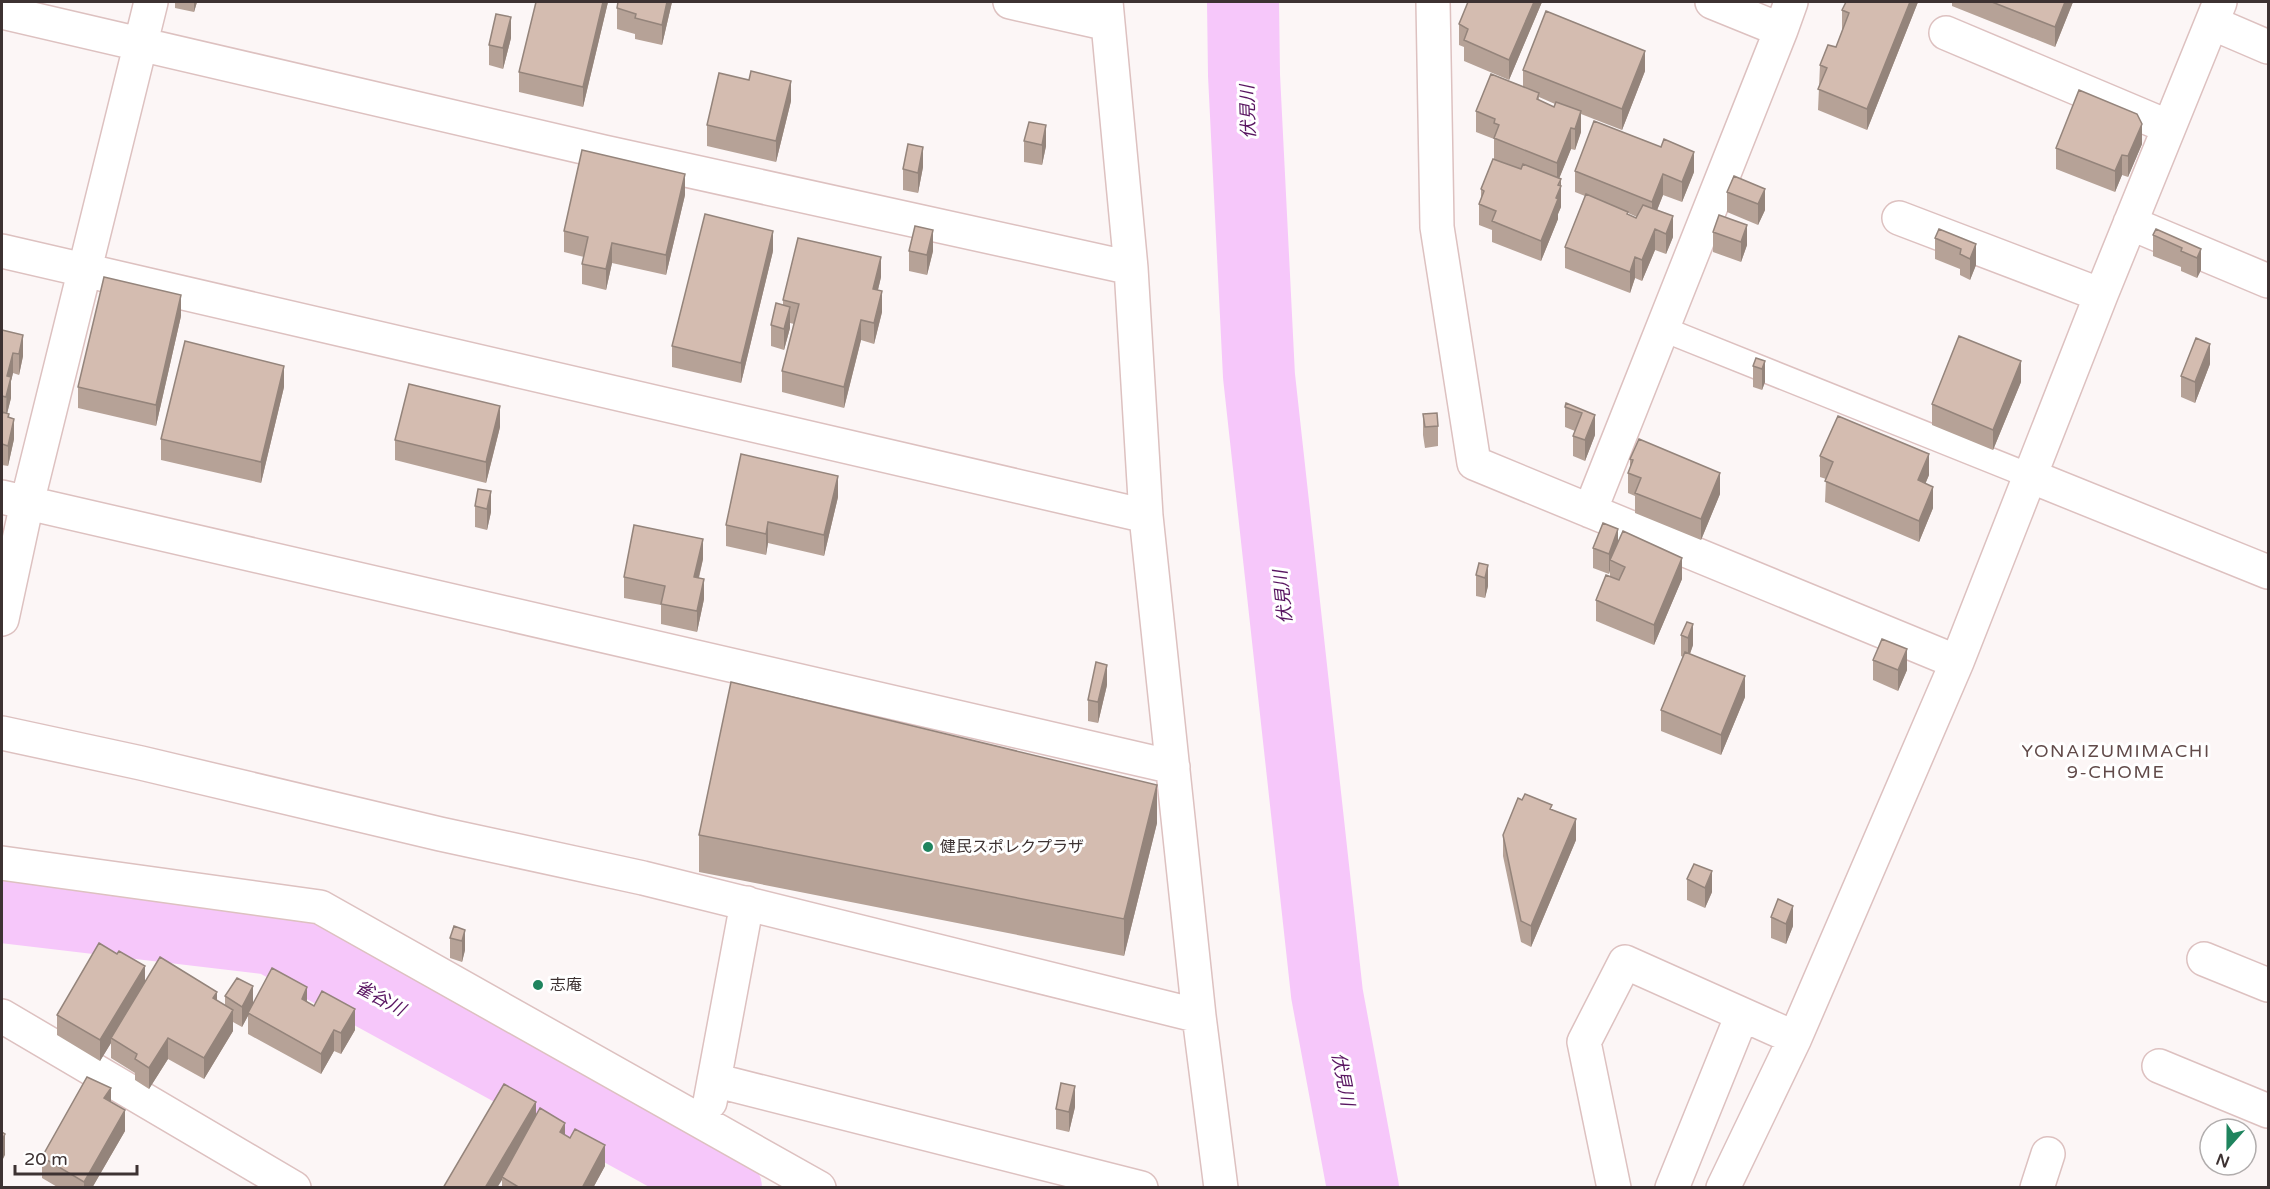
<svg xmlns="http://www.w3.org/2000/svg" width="2270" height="1189" font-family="'Varela Round','Noto Sans JP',sans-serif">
	<rect width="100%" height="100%" fill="#fcf6f6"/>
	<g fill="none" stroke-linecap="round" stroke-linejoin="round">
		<!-- river -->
		<path stroke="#f6c7fa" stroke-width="72" d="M1243,2l1,73 15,301 68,618 36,194
			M2,907l270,32 454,249"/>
		<!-- lane casing -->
		<g stroke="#ddc1c0" stroke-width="27">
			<path id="lane" d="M1663,329l367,147"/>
		</g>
		<!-- street casing -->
		<g stroke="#ddc1c0" stroke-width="36">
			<path id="street" d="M1010,2l98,22
				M1106,2l25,266
				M1433,2l4,225 37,236 483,199
				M2,12l602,140 527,116 15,248 53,500 22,172
				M2212,23l56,24
				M1781,30l10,-28
				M1946,33l223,94
				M1899,218l202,77
				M2130,223l138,58
				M2,251l1144,265
				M2030,476l238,96
				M2,497l1171,270
				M1590,511l191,-481 -69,-28
				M2,619l25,-116 124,-501
				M2,733l139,30 299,71 203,44 556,138
				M2,863l318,44 499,281
				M2204,959l64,26
				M2,1016l292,172
				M2159,1066l109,45
				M714,1080l427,108
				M710,1102l37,-199
				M1614,1188l-30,-146 41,-80 170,76
				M1672,1188l70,-173
				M1723,1188l72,-150 162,-376 144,-367 119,-293
				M2037,1188l11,-34"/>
		</g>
		<!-- lane -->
		<use href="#lane" stroke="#fff" stroke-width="24"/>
		<!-- street -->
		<use href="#street" stroke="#fff" stroke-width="33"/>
	</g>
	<!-- wall -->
	<path fill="#b6a297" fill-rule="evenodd" d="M175,2h22l-3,10 -19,-4z
		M608,2l-25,105 -64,-15v-20z
		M618,2h54l-10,43 -27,-6v-5l-18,-5v-21z
		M1468,2h74l-33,78 -45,-19v-14l-5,-2v-21z
		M1846,2h72l-51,128 -49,-20 2,-45 16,-18 6,-16v-21z
		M1952,2h121l-18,45 -103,-41z
		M511,38l-8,31 -14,-4v-20z
		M1523,70l122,1 -23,59 -41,-16v18l-6,18 -4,-1 -12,29 2,1v28l-3,7v5l-17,42 -49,-19v-12l-13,-5v-21l2,-5v-10l13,-30v-20l-18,-7v-21l47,-25zM1539,97l16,7 -1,3 -15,-7z
		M791,101l-15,61 -69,-16v-21z
		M2268,140v26l-1,-1v-20z
		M1024,141l22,5 -4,19 -18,-3z
		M2142,144l-14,33 -6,-2 -7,17 -59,-23v-21z
		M923,167l-5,26 -15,-3v-21z
		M1575,171l119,1 -12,30 -19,-7 -6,15 16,27 -7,17 -11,-4 -13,31 -7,-3 -5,15 -65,-25v-21l20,-51 -10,-4zM1628,213l9,4 -1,1 -8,-3z
		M1734,176l31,34 -7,15 -31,-13v-20z
		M685,195l-19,80 -54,-12 -6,27 -24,-6v-20l2,-7 -20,-5v-21z
		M1747,225v20l-6,17 -28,-10v-20z
		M2153,235l48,14v21l-4,8 -16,-7v-4l-28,-11z
		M1935,238l41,6v21l-6,15 -10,-5v-6l-25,-10z
		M773,251l-32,132 -69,-16v-21z
		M909,251h24l-6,24 -18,-4z
		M881,277l-3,13 4,22 -8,32 -13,-4 -17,68 -62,-16v-21l12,-47 -4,-1v5l-6,22 -13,-4v-21l12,-20v-5z
		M181,316l-25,110 -78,-18v-21z
		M2,330l21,26 -4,19 -6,-2 -2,8v17l-4,15 7,26 -6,27 -6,-1z
		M1765,361v21l-3,8 -9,-3v-21z
		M2210,364l-15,39 -14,-6v-21z
		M2021,382l-28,68 -61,-25v-21z
		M284,387l-23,96 -100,-23v-21z
		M1565,407l30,8v20l-10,26 -12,-5v-20l2,-5 -10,-4z
		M1423,414l15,12v20l-13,2 -2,-13z
		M500,427l-14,56 -91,-23v-20z
		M1820,456l109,19 -4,9 8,24 -14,34 -94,-40 1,-23 -6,-2z
		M1630,459l90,35 -19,46 -66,-27v-17l-7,-3v-20l2,-6z
		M491,491v21l-4,18 -12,-3v-21z
		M838,497l-14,59 -56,-13 -2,12 -40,-9v-21z
		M1618,541l64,38 -28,66 -58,-24v-21l14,-24v-6l-1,4 -16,-6v-20z
		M703,559l-4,19 5,21 -7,33 -36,-8v-19l-37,-7v-21z
		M1488,565v21l-3,12 -9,-2v-21z
		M1687,622l6,23 -3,9 55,43 -24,58 -60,-24v-21l22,-53 -2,-1v-21z
		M1873,660l34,10 -9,21 -25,-11z
		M1107,685l-9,38 -10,-2v-21z
		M1552,809l24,31 -45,107 -10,-5 -18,-86v-21z
		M1157,823l-33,133 -425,-84v-37z
		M1694,864l18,28 -7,16 -18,-8v-21z
		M1771,917l22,9 -7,18 -15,-6z
		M465,930v20l-3,12 -12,-4v-20z
		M145,982l72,19 8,5v-10l28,10 54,-4 48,28 -14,24 -7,-3 -13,23 -73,-40v-19l-6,12 -9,-5v9l-29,48 -36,-20 -19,30 -14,-9v-7l-24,-15v-15l-11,18 -43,-26v-20z
		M111,1102l14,29 -33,57h-33l-17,-10v-21z
		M1075,1107l-6,25 -13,-3v-20z
		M536,1115l29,20 40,31 -12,22h-91v-8l-59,8z"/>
	<!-- shaded-wall -->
	<path fill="#94847b" d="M194,2h3l-3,10z
		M603,2h5l-25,105v-20z
		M667,2h5l-10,43v-20z
		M1534,2h8l-33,78v-20z
		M1910,2h8l-51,128v-21z
		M2065,2h8l-18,45v-20z
		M511,17v21l-8,31v-21z
		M1645,51v20l-23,59v-21z
		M791,81v20l-15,61v-21z
		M1581,111v21l-6,18v-21z
		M2142,124v20l-14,33v-21z
		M1046,125v21l-4,19v-20z
		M1571,128v21l-14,35v-21z
		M923,147v20l-5,26v-20z
		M1694,152v20l-12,30v-20z
		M2122,155v20l-7,17v-21z
		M685,174v21l-19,80v-20z
		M1663,174v21l-11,28v-21z
		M1561,179v28l-3,7v5l-17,42v-20l15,-43z
		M1765,189v21l-7,15v-21z
		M1673,216v21l-7,17v-20z
		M1747,225v20l-6,17v-20z
		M1655,229v21l-13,31v-21z
		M933,230v21l-6,24v-20z
		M773,231v20l-32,132v-20z
		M612,243v20l-6,27v-21z
		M1976,244v21l-6,15v-21z
		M2201,249v21l-4,8v-20z
		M881,257v20l-8,33v-21z
		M1635,257v21l-5,15v-21z
		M882,291v21l-8,32v-21z
		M181,295v21l-25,110v-21z
		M790,307v21l-6,22v-21z
		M861,320v20l-17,68v-21z
		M23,335v21l-4,19v-21z
		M2210,344v20l-15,39v-21z
		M13,353v20l-2,8v17l-5,20 1,-42z
		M1765,361v21l-3,8v-21z
		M2021,361v21l-28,68v-20z
		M284,366v21l-23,96v-21z
		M500,406v21l-14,56v-21z
		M1595,415v20l-10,26v-21z
		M14,419v20l-6,27v-20z
		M1929,454v21l-11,26v-21z
		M1720,473v21l-19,46v-21z
		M838,476v21l-14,59v-21z
		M1933,487v21l-14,34v-21z
		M491,491v21l-4,18v-21z
		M768,522v21l-2,12v-21z
		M1618,529v20l-8,11v10l-1,4v-20z
		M703,539v20l-9,38v-20z
		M1682,558v21l-28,66v-20z
		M1488,565v21l-3,12v-20z
		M704,579v20l-7,33v-21z
		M1693,624v21l-5,14v-21z
		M1907,649v21l-9,21v-21z
		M1107,665v20l-9,38v-21z
		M1745,676v21l-24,58v-20z
		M1157,785v38l-33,133v-37z
		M1576,819v21l-45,107v-21z
		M1712,871v21l-7,16v-20z
		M1793,906v20l-7,18v-20z
		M465,930v20l-3,12v-21z
		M145,966v20l-34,52v5l-11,18v-21z
		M253,986v21l-11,20v-20z
		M307,987v21l-5,-9z
		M217,992v21l-4,-15z
		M355,1009v21l-14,24v-21z
		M233,1010v21l-29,48v-21z
		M334,1030v21l-13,23v-20z
		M168,1038v21l-19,30v-21z
		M1075,1086v21l-6,25v-20z
		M111,1088v21l-7,-11z
		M536,1102v21l-34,54v3l-5,8h-12z
		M125,1110v21l-33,57h-8v-6z
		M565,1123v21l-5,-12z
		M5,1134v21l-3,6v-21z
		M605,1145v21l-12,22h-11z"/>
	<!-- building -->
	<path fill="#d4bcb0" stroke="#94847b" stroke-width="1.5" d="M536,2h67l-20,85 -64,-15z
		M618,2h49l-5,23 -27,-7 1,-4 -19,-6z
		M1468,2h66l-25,58 -45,-20 4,-11 -9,-5z
		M1846,2h64l-43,107 -49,-20 9,-21 -7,-3 8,-20 8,2 13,-34 -7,-3z
		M1992,2h73l-10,25z
		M1546,11l99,40 -23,58 -99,-39z
		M496,14l15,3 -8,31 -14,-3z
		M751,71l40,10 -15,60 -69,-16 12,-52 30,7z
		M1491,74l48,19 -2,6 17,8 2,-5 25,9 -6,18 -4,-1 -14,35 -63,-25 5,-13 -5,-2 1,-4 -19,-8z
		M2079,90l58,24 5,10 -14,32 -6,-1 -7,16 -59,-23z
		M1594,121l67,26 3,-8 30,13 -12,30 -19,-8 -11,28 -77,-31z
		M1029,122l17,3 -4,20 -18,-4z
		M908,144l15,3 -5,26 -15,-4z
		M582,150l103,24 -19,81 -54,-12 -6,26 -24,-5 6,-27 -24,-6z
		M1493,159l28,10 2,-5 38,15 -3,6 3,1 -5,12 2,1 -17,42 -49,-20 4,-10 -17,-7 5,-13 -3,-2z
		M1734,176l31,13 -7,15 -31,-12z
		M1586,194l42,18 -1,2 9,4 7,-13 30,11 -7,18 -11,-5 -13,31 -7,-3 -5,15 -65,-25z
		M705,214l68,17 -32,132 -69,-17z
		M1719,215l28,10 -6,17 -28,-10z
		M915,226l18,4 -6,25 -18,-4z
		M1939,229l37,15 -6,15 -10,-5 1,-5 -26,-11z
		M2156,229l45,20 -4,9 -16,-7 1,-3 -29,-13z
		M798,238l83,19 -8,32 9,2 -8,32 -13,-3 -17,67 -62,-16 17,-67 -16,-4z
		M104,277l77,18 -25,110 -78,-18z
		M776,303l14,4 -6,22 -13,-4z
		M2,330l21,5 -4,19 -6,-1 -6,23 4,1 -5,20 -4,-1v2z
		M1959,336l62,25 -28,69 -61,-26z
		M2196,338l14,6 -15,38 -14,-6z
		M185,341l99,25 -23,96 -100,-23z
		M1756,358l9,3 -3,8 -9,-3z
		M409,384l91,22 -14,56 -91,-22z
		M1566,403l29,12 -10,25 -12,-4 9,-23 -17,-6z
		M2,412l7,2 -1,3 6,2 -6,27 -6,-2z
		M1437,413l1,13 -13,1 -2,-13z
		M1838,416l91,38 -11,26 15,7 -14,34 -94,-40 8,-19 -13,-6z
		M1639,439l81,34 -19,46 -66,-26 6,-15 -13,-5 5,-13 -3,-1z
		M741,454l97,22 -14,59 -56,-13 -2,12 -40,-9z
		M478,489l13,2 -4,18 -12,-3z
		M1603,523l15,6 -9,25 -16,-6z
		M634,525l69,14 -9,38 10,2 -7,32 -36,-7 4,-18 -41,-9z
		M1623,531l59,27 -28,67 -58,-25 10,-25 13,5 6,-13 -15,-7z
		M1479,563l9,2 -3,13 -9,-3z
		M1687,622l6,2 -5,14 -7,-3z
		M1882,639l25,10 -9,21 -25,-10z
		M1685,652l60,24 -24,59 -60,-25z
		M1096,662l11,3 -9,37 -10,-2z
		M731,682l426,103 -33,134 -425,-84z
		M1525,794l27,11 -2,4 26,10 -45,107 -10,-5 -18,-86 15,-37 4,2z
		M1694,864l18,7 -7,17 -18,-9z
		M1778,899l15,7 -7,18 -15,-7z
		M454,926l11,4 -3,11 -12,-3z
		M99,943l18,11 2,-3 26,15 -45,74 -43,-25z
		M160,957l57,35 -4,6 20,12 -29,48 -36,-20 -19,30 -14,-9 2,-5 -26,-16z
		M272,968l35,19 -5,12 12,7 8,-15 33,18 -14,24 -7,-3 -13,24 -73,-41z
		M237,978l16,8 -11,21 -17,-11z
		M87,1077l24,11 -7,10 21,12 -41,72 -42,-25z
		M1061,1083l14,3 -6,26 -13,-3z
		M504,1084l32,18 -51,86h-42z
		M540,1108l25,15 -5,9 10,6 5,-9 30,16 -23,43h-62l-18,-11z
		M2,1132l3,2 -3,6z"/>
	<!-- markers -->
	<g fill="#1f845e" stroke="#fff" stroke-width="2">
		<circle cx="928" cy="847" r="6"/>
		<circle cx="538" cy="985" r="6"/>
	</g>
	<g text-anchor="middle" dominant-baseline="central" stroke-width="6" stroke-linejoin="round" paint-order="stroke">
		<!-- poi labels -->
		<g font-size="16" fill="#3d3232" stroke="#fff" text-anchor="start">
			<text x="940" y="847">健民スポレクプラザ</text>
			<text x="550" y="985">志庵</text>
		</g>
		<!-- water labels -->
		<g font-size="18" font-style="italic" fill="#591561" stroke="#fff">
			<text transform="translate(1248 112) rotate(-92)">伏見川</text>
			<text transform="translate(1283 597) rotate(-96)">伏見川</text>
			<text transform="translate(380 998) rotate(29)">雀谷川</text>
			<text transform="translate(1343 1079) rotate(79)">伏見川</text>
		</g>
		<!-- neighbourhood labels -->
		<g font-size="18" letter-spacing="1.5" fill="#614a49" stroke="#fff">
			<text x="2116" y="751">YONAIZUMIMACHI<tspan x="2116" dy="21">9-CHOME</tspan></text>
		</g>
	</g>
	<!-- border -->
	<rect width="2270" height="1189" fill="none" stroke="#3d3232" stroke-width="6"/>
	<!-- north arrow -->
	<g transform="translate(2228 1147) rotate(201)"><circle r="28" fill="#ffffff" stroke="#b1adad" stroke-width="1.5"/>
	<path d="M0-4.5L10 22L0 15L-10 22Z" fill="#1f845e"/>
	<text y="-9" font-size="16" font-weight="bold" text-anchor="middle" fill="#3d3232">N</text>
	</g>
	<!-- scale -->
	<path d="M15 1165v9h122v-9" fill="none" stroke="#3d3232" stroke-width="3"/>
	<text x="24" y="1165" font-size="18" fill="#3d3232" stroke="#ffffff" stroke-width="4.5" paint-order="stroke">20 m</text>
</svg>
